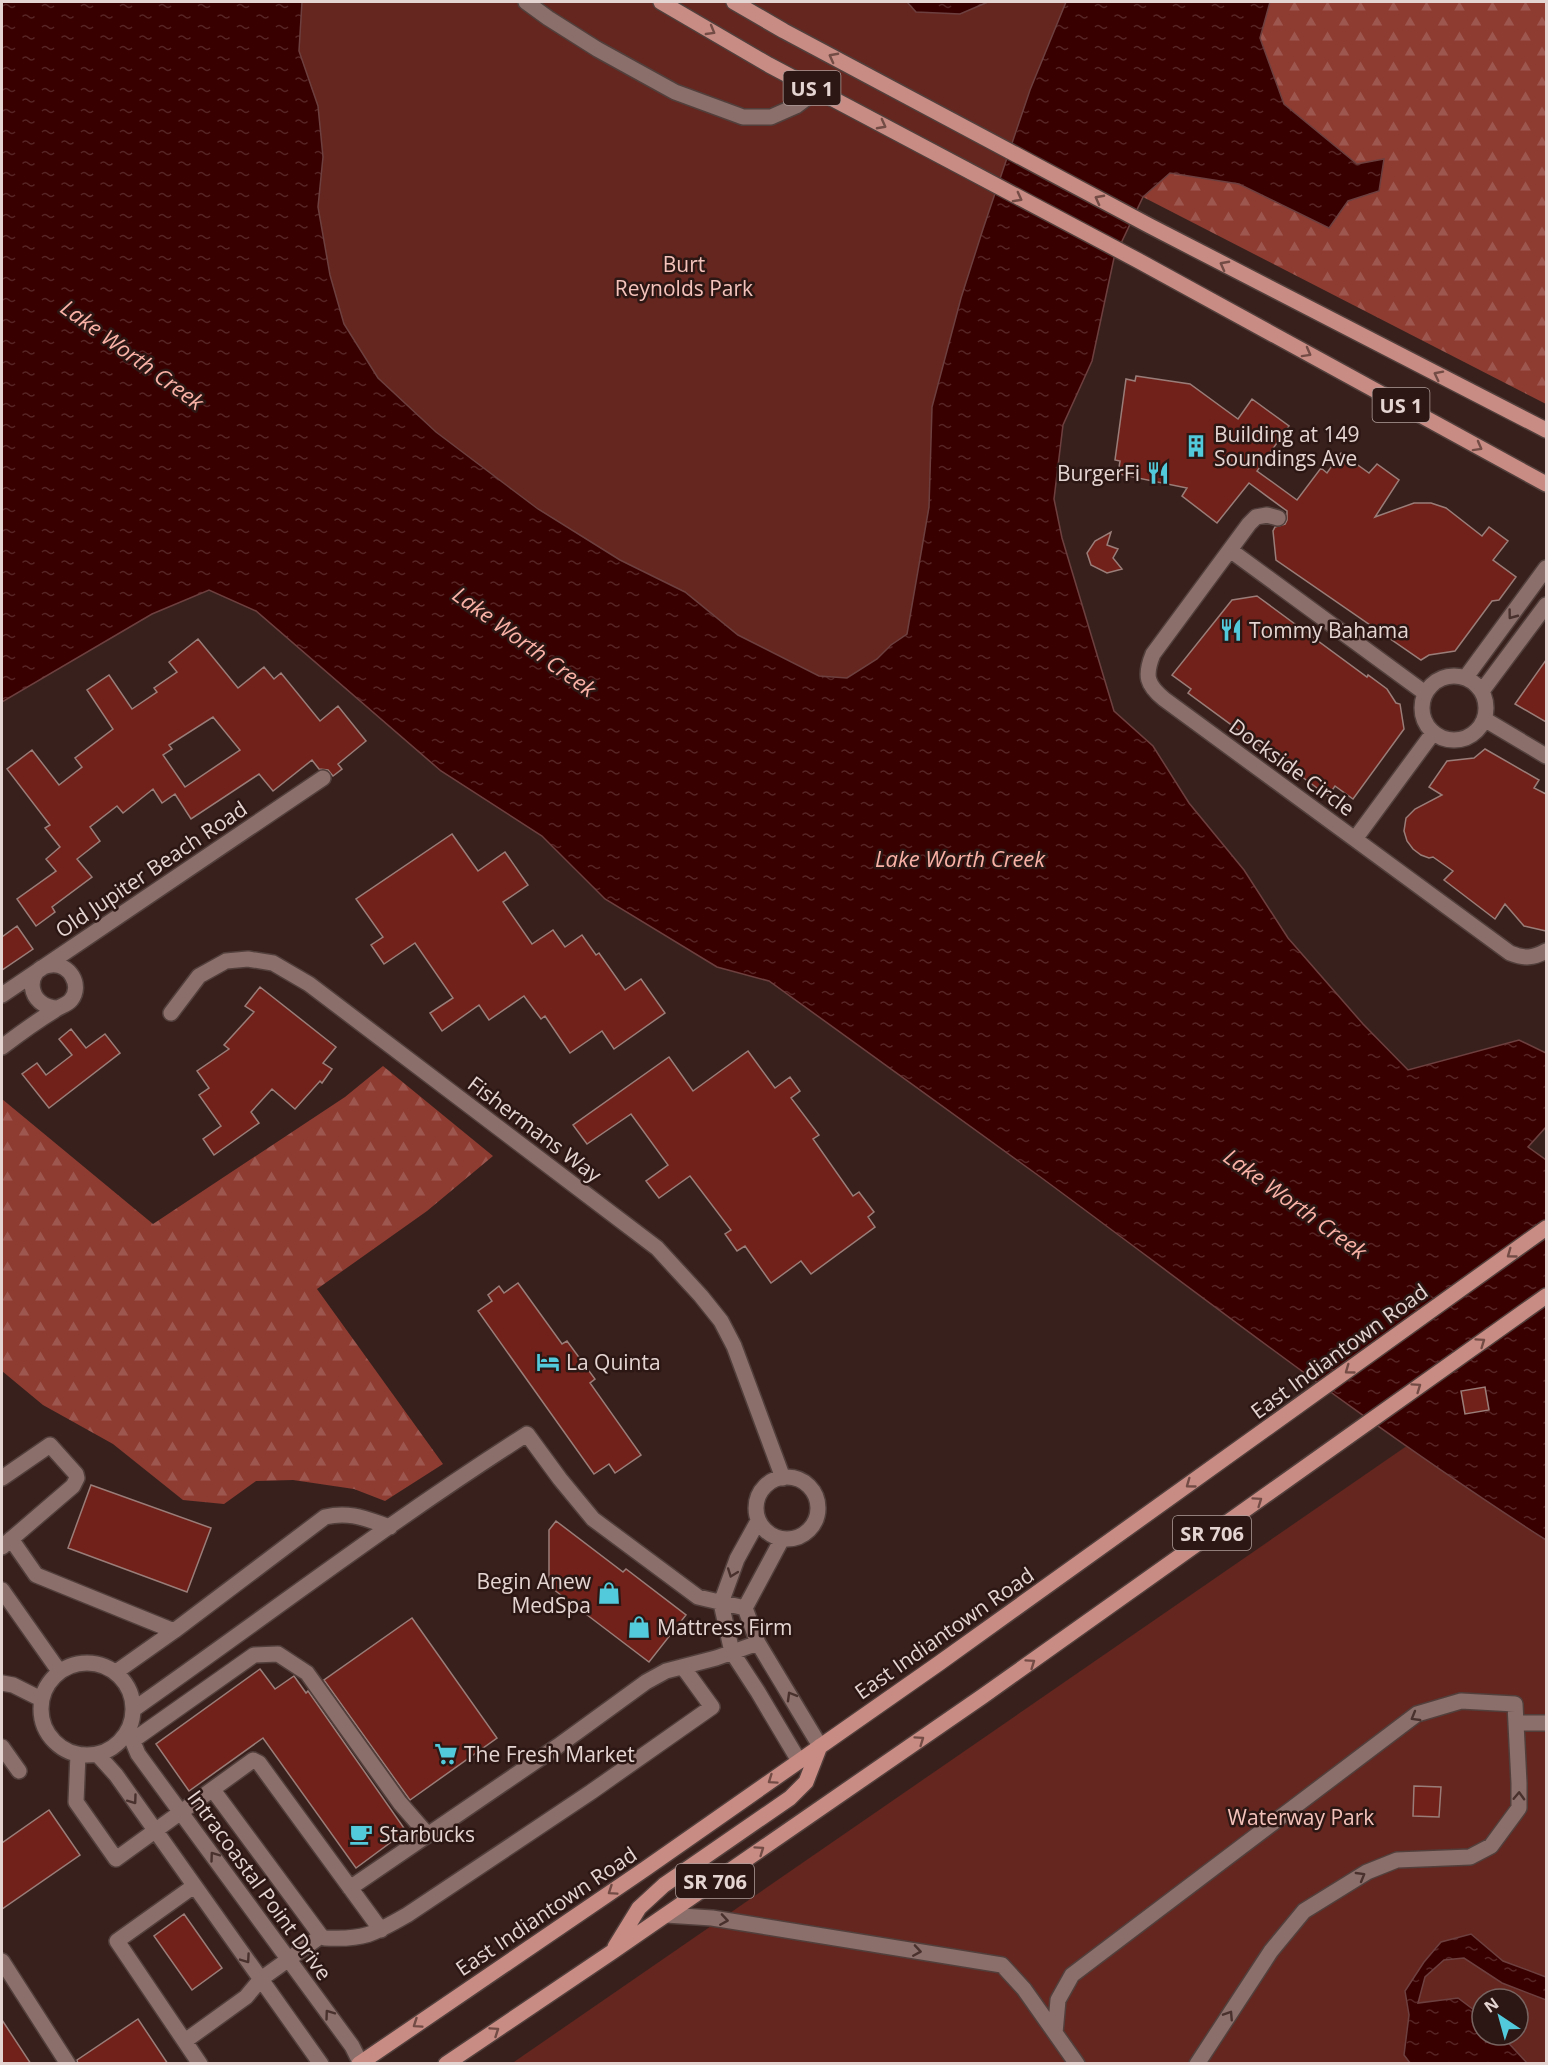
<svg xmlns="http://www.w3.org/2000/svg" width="1548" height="2065" font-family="'Open Sans',sans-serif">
	<defs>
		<pattern id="forest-firs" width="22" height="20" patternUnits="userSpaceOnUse" patternTransform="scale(1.5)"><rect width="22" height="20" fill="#8e3c32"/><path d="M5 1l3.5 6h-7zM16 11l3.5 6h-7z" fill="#9e574f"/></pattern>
		<pattern id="water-ripples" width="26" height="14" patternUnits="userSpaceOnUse" patternTransform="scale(1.5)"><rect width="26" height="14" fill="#390000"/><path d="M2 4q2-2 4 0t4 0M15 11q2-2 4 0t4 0" fill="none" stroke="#562424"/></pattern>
	</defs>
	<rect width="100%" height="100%" fill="#38211d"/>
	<!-- forest -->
	<path fill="url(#forest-firs)" d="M1270,2h276v402l-403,-207 27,-24 69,11 90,44 28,-64 -73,-60 -24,-66z
		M383,1066l110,90 -66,55 -110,78 126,175 -58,37 -31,-12 -61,-9 -37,1 -32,23 -41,-4 -70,-56 -70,-39 -41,-34v-272l151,125 192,-127z"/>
	<!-- green -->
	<path fill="#64261f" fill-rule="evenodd" d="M302,2h764l-36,88 -47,139 -22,69 -29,109 -3,100 -22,127 -16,11 -14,14 -30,19 -28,-2 -81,-41 -53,-43 -65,-32 -82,-51 -102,-77 -58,-54 -34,-54 -14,-49 -12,-68 5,-50 -24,-106z
		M1411,1443l135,94v526l-1035,1zM1482,1999h36v36h-36z"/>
	<!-- water -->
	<path fill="url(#water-ripples)" stroke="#6d403f" stroke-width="1.5" d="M2,2h300l-3,49 19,55 5,51 -5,50 12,68 14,49 34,54 58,54 102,77 82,51 65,32 53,43 81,41 28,2 30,-19 14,-14 16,-11 22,-127 3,-100 29,-109 22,-69 47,-139 36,-88h204l-10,36 24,66 73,60 27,-5 -5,32 -31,10 -19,27 -90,-44 -69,-11 -27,24 -29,61 -22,103 -29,64 -9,74 8,39 52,173 39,35 36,57 55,67 44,68 75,86 45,46 111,-30 27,13v74l-18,20 18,13v380c-175,-112 -340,-241 -507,-364 -90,-66 -180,-130 -270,-195l-52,-14 -112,-68 -63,-63 -101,-65 -185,-160 -47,-21 -57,24 -150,88z
		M907,2h81l-28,12 -44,-2z
		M1471,1934l32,27 43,16v23l-44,-17 -38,-25 -20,2 -19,17 -7,26 40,-5 24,18v19h19l26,28h-117l-6,-8 5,-40 -4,-24 19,-29 17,-20z"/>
	<!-- building -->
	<path fill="#712119" stroke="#9a7d78" stroke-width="1.5" fill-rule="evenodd" d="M1136,376l54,8 48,35 14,-20 37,27 -32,45 40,29 24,-32 6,5 14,-20 28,20 8,-9 22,16 -24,37 39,-14h17l15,5 36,28 7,-9 19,14 -15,19 23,17 -17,23 -7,1 -37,50 -26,4 -8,5 -145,-100 -3,-29 2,-4 10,-3 2,-4v-9l-38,-28 -32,40 -35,-27 5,-8 -69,-14 2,-13 -5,-1 11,-81 9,2z
		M1111,532l-4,13 11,4 -5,9 9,11 -15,4 -16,-8 -4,-12 8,-12z
		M1257,596l110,81 1,-2 19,14 9,14 4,1 4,25 -51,70 -18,-13 -7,10 -140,-103 3,-4 -19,-14 60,-75z
		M198,639l40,49 26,-21 10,12 7,-6 39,48 18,-15 28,35 -28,23 4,5 -9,7 -5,-6 -9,-1 -7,-9 -39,31 -14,-17 -68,45 -16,-25 -13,9 -9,-14 -30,24 -6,-7 -27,21 10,14 -23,18 15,18 -40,30 3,5 -19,14 -19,-27 39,-28 -10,-12 14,-12 -15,-19 5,-3 -43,-56 25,-19 27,35 23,-18 -7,-9 38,-29 -26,-39 22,-15 23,34 25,-17 -3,-4 23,-16 -8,-10zM213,717l27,33 -55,37 -22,-32 9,-6 -3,-4z
		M1546,660v62l-31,-18z
		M1485,749l54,31 -5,8 12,6v137l-22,-5 -19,-22 -10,15 -51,-39 9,-9 -20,-14 -4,1 -8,-3 -8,-6 -6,-8 -3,-10 2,-13 9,-9 27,-14 -13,-8 18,-26 27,-3z
		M452,834l26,37 27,-19 23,33 -25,17 29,42 21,-14 12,17 17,-12 14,20 3,-2 26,37 16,-11 24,34 -51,36 -12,-18 -32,22 -25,-37 -4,3 -17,-23 -35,24 -10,-15 -37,26 -12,-18 23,-15 -38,-55 -31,21 -13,-19 12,-8 -27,-38z
		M17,926l16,23 -31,21v-33z
		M260,987l76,60 -13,16 9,6 -10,14 -2,-2 -25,28 -23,-20 -21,23 8,11 -45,32 -11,-16 18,-13 -22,-31 10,-7 -12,-17 32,-22 -5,-4 30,-33 -9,-6z
		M71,1029l15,19 19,-14 15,19 -71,55 -27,-34 15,-11 9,12 26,-20 -13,-16z
		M748,1051l27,37 15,-11 10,14 -9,7 28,37 -6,4 40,57 6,-4 15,20 -6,5 7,10 -64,47 -10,-13 -30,22 -26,-37 -8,5 -12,-17 6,-4 -41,-54 -31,22 -13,-17 22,-16 -37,-51 -44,30 -14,-19 96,-68 24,34z
		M518,1283l44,61 5,-3 28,38 -5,4 51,72 -26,18 -6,-9 -15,10 -116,-163 14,-10 -4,-6 11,-9 5,7z
		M1485,1387l4,23 -24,4 -4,-23z
		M91,1485l120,43 -24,64 -119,-44z
		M556,1521l67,51 3,-3 60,46 -37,47 -100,-76v-56z
		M412,1618l85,120 -87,62 -86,-120z
		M260,1669l15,20 19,-13 12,17 2,-2 98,140 -50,37 -93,-130 -74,53 -33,-47z
		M1414,1786l27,1 -2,30 -26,-1z
		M49,1810l31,45 -78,54v-66z
		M184,1914l38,54 -30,22 -38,-54z
		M138,2019l30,45h-90l-1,-4z
		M2,2020l29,44h-29z"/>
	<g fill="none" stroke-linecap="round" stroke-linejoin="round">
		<!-- minor casing -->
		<g stroke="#523f3c" stroke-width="18">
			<path id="minor" d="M526,2l22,16 49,31 78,43 68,25h28l25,-11 21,-16
				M1278,518l-11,-3 -11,2 -7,7 -96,130c-9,22 -6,31 11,45l346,254c15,6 23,5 36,-2
				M1230,550l195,143
				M1422 708a32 32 0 1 1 64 0a32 32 0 1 1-64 0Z
				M1466,677l80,-109
				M1482,691l64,-86
				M1484,719l62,37
				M1355,839l78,-106
				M2,995l321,-217
				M171,1013l28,-37 27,-15 22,-2 25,4 36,21 348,264 44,48 20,25 13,25 49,132
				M2,1047c17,-13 35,-26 53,-37 5,-4 12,-5 16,-10 12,-15 -2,-37 -20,-35 -28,3 -24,43 7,43
				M756 1508a31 31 0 1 1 62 0a31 31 0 1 1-62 0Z
				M2,1478l48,-33 26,29 1,4 -4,8 -71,61
				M758,1521l-21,38 -16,44 11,49 26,40 41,69
				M11,1539l25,36 138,56 -58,41
				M782,1539l-37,69 13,35 62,103
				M2,1590l57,81
				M174,1631l151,-114c25,-6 41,2 65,10
				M41 1709a46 46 0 1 1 92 0a46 46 0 1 1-92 0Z
				M2,1683l11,2 28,14
				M134,1709c131,-92 258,-189 393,-275l33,45 33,40 105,78 47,11
				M1516,1723h30
				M128,1730l10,24 214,292 9,18
				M132,1741l122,-86 24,-1 29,19 93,130 27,31
				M2,1747l17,24
				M78,1754l-2,48 40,57 137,-99 6,3 122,167
				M97,1754l19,21 205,289
				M213,1790l108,146 4,2c39,2 49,-4 82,-23l184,-123 121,-85 -29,-40
				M194,1886l-77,55 83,123
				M350,1888l208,-142 88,-64 20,-11 50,-13 42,-15
				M666,1915l46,3 290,47 22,24 53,75
				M2,1961l66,103
				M1055,2033l3,-33 14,-25 345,-261 44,-13 54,3 4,79v25l-28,38 -21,11 -73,3 -30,12 -63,39 -33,40 -74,113
				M185,2041l61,-44 15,-18 60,-43"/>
		</g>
		<!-- major casing -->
		<g stroke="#523f3c" stroke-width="18">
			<path id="major" d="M661,2l108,63 370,196 407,223
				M734,2l50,29 366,195 396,204
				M615,1947l24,-39 25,-23 126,-87 16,-16 14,-36
				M359,2064l286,-195 293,-205 608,-436
				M446,2064l166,-112 371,-256 563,-400"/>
		</g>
		<!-- minor -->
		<use href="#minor" stroke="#8b6f6b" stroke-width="15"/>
		<!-- major -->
		<use href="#major" stroke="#c98c84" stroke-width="15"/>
	</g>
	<!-- one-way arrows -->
	<defs><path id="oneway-chevron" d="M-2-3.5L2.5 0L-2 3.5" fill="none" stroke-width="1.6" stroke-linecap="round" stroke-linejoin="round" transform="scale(1.5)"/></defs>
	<g stroke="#734c46">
		<use href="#oneway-chevron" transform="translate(711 31) rotate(30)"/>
		<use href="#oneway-chevron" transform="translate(833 57) rotate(-152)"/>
		<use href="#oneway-chevron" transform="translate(882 125) rotate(28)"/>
		<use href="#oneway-chevron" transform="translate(1018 198) rotate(28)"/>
		<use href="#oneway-chevron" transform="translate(1099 199) rotate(-152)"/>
		<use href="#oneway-chevron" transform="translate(1224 265) rotate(-152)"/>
		<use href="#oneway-chevron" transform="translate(1307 353) rotate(29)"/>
		<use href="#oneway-chevron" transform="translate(1438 375) rotate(-153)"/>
		<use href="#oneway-chevron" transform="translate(1478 447) rotate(29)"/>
		<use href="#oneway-chevron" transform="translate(1511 1254) rotate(144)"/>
		<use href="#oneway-chevron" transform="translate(1481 1342) rotate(-35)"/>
		<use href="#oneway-chevron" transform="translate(1349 1370) rotate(144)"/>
		<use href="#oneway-chevron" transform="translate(1417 1387) rotate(-35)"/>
		<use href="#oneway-chevron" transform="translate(1190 1484) rotate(144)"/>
		<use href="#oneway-chevron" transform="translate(1258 1501) rotate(-35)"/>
		<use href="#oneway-chevron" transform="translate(1031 1663) rotate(-35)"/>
		<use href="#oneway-chevron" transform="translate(920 1740) rotate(-35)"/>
		<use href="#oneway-chevron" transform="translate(772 1780) rotate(145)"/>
		<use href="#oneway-chevron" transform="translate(760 1850) rotate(-35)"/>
		<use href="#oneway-chevron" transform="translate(612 1891) rotate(146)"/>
		<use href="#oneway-chevron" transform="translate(417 2024) rotate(146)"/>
		<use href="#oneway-chevron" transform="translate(495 2031) rotate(-34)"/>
	</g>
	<g stroke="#49312e">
		<use href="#oneway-chevron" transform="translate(1512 615) rotate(127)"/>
		<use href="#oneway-chevron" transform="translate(732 1573) rotate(110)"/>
		<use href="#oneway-chevron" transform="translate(791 1696) rotate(-120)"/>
		<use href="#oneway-chevron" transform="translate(1415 1717) rotate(150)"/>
		<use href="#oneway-chevron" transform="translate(1519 1796) rotate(-88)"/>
		<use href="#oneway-chevron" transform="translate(133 1800) rotate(54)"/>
		<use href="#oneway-chevron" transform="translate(214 1856) rotate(-126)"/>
		<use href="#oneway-chevron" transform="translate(1361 1876) rotate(-30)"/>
		<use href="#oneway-chevron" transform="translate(724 1920) rotate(9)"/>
		<use href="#oneway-chevron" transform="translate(917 1951) rotate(9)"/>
		<use href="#oneway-chevron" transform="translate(246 1959) rotate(55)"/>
		<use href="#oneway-chevron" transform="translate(329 2014) rotate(-126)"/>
		<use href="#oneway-chevron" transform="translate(1229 2015) rotate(-57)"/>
	</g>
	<!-- icons -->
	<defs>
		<g id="building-bare" transform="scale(1.8)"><path d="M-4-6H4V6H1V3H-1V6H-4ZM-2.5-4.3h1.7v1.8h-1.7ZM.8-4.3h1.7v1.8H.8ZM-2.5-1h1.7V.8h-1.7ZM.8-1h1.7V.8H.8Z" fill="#53cadc" stroke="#2d1714" stroke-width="2.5" paint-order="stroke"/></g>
		<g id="restaurant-bare" transform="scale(1.8)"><path d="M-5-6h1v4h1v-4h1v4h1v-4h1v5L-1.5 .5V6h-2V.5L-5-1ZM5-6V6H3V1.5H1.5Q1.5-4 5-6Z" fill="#53cadc" stroke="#2d1714" stroke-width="2.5" paint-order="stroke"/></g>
		<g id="hotel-bare" transform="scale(1.8)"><path d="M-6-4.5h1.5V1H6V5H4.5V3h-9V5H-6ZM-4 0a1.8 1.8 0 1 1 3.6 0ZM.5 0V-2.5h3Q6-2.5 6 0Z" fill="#53cadc" stroke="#2d1714" stroke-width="2.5" paint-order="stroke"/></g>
		<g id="shop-bare" transform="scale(1.8)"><path d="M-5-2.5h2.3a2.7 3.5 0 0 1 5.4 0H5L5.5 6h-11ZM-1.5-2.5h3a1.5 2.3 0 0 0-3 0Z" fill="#53cadc" stroke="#2d1714" stroke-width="2.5" paint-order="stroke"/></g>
		<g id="supermarket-bare" transform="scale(1.8)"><path d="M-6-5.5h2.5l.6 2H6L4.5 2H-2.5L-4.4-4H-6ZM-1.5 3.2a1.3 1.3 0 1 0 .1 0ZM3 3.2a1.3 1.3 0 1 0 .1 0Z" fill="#53cadc" stroke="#2d1714" stroke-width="2.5" paint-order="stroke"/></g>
		<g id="cafe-bare" transform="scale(1.8)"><path d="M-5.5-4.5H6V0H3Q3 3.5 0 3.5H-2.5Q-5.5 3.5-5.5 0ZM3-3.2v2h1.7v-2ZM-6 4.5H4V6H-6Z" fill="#53cadc" stroke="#2d1714" stroke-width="2.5" paint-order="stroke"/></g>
	</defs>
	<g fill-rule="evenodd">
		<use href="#building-bare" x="1196" y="446"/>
		<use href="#restaurant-bare" x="1158" y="473"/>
		<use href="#restaurant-bare" x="1231" y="630"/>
		<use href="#hotel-bare" x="548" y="1362"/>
		<use href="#shop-bare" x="609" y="1593"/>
		<use href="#shop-bare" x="639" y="1627"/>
		<use href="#supermarket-bare" x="446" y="1754"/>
		<use href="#cafe-bare" x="361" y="1834"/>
	</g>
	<g text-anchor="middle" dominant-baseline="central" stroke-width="5" stroke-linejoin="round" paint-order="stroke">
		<!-- shield labels -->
		<g fill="#2d1714" stroke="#ae9c99" stroke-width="1.5">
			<rect x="783.5" y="71" width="57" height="34" rx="4.5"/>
			<rect x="1372.5" y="388" width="57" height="34" rx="4.5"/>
			<rect x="1173" y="1516" width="78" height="34" rx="4.5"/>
			<rect x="676" y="1864" width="78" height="34" rx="4.5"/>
		</g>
		<g font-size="20" font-weight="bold" fill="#e5d5d2">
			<text x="812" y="88">US 1</text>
			<text x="1401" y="405">US 1</text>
			<text x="1212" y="1533">SR 706</text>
			<text x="715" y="1881">SR 706</text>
		</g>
		<!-- park labels -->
		<g font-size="21" fill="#f4c3bb" stroke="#2d1714">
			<text x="684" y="264">Burt<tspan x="684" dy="24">Reynolds Park</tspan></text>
			<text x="1301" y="1817">Waterway Park</text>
		</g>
		<!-- poi labels -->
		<g font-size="21" fill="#e5d5d2" stroke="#2d1714" text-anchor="start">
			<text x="1214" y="434">Building at 149<tspan x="1214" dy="24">Soundings Ave</tspan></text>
			<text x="1140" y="473" text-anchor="end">BurgerFi</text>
			<text x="1249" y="630">Tommy Bahama</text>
			<text x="566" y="1362">La Quinta</text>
			<text x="591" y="1581" text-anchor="end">Begin Anew<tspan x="591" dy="24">MedSpa</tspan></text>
			<text x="657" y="1627">Mattress Firm</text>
			<text x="464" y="1754">The Fresh Market</text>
			<text x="379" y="1834">Starbucks</text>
		</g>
		<!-- street labels -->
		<g font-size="21" fill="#e5d5d2" stroke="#2d1714">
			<text transform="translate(1292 767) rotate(36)">Dockside Circle</text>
			<text transform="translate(151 869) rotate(-34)">Old Jupiter Beach Road</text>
			<text transform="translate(535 1129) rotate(37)">Fishermans Way</text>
			<text transform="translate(1339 1351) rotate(-36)">East Indiantown Road</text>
			<text transform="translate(944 1633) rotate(-35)">East Indiantown Road</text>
			<text transform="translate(260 1885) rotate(54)">Intracoastal Point Drive</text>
			<text transform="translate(546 1911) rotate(-34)">East Indiantown Road</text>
		</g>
		<!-- water labels -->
		<g font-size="22" font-style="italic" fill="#fab2a7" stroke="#2d1714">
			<text transform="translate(133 354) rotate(36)">Lake Worth Creek</text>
			<text transform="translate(525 641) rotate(36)">Lake Worth Creek</text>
			<text x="960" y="858">Lake Worth Creek</text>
			<text transform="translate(1296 1203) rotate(36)">Lake Worth Creek</text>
		</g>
	</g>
	<!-- border -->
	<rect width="1548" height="2065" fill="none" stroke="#e5d5d2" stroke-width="6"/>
	<!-- north arrow -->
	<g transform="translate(1500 2017) rotate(324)"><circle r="28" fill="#2d1714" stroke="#776360" stroke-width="1.5"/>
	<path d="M0-4.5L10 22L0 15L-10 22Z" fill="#53cadc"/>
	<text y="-9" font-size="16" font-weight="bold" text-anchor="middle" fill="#e5d5d2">N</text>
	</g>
</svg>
